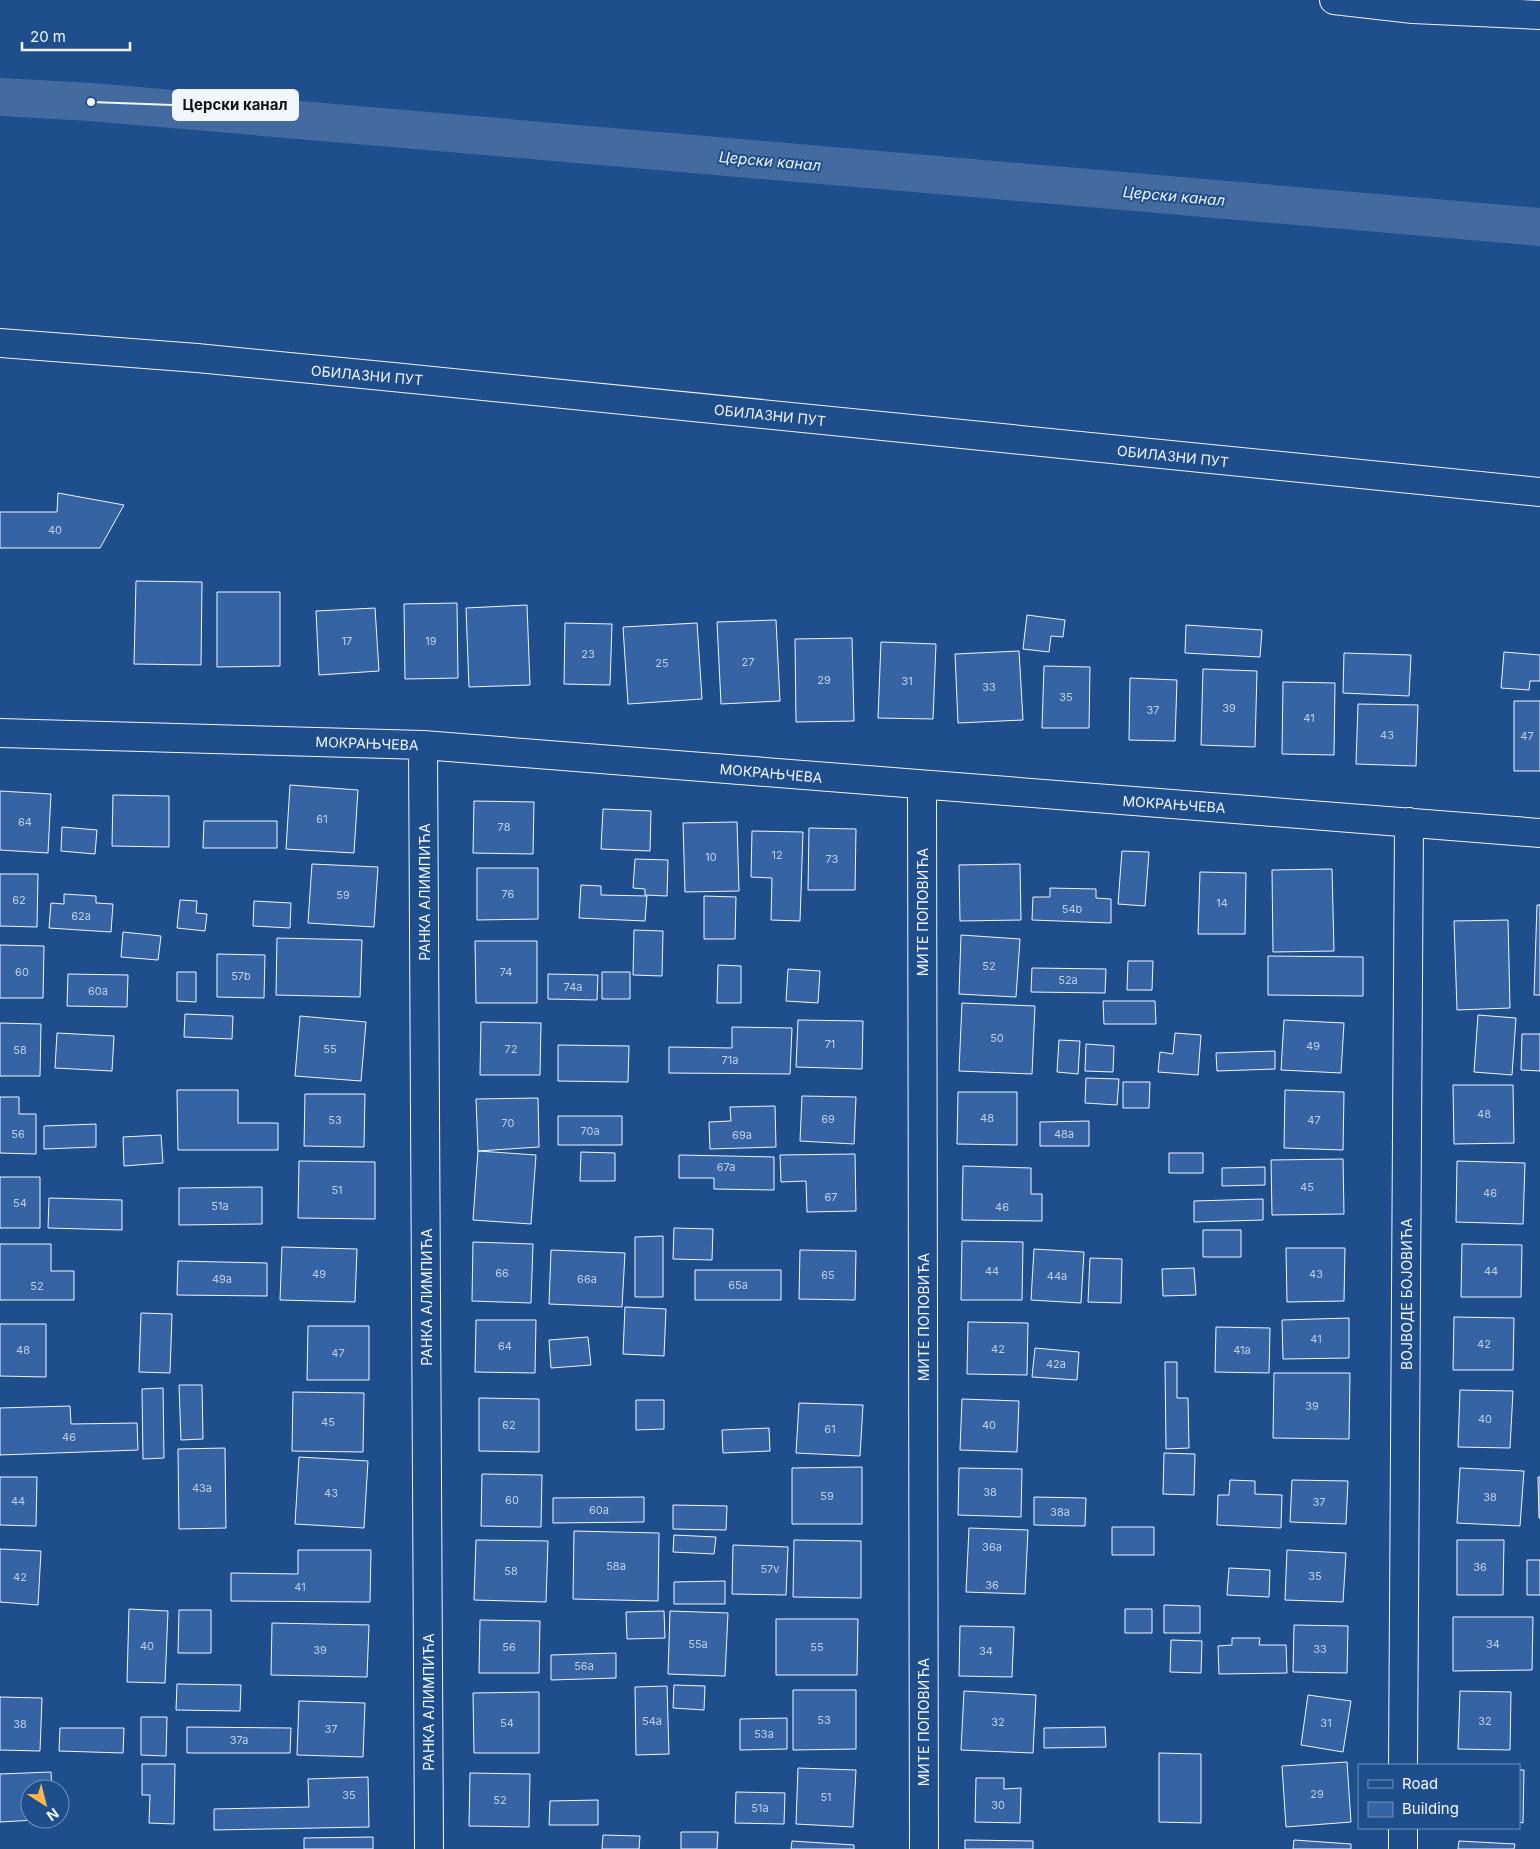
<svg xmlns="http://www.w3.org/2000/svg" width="1540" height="1849" font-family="Inter,sans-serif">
	<rect width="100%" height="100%" fill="#1f4e8c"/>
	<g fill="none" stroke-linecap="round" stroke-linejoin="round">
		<!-- canal -->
		<path stroke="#446ba0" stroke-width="38" d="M0,97l91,5 1449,125"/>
	</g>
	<!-- building -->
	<path fill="#3563a3" stroke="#f2f6ff" d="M58,493l66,12 -24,43h-100v-36h57z
		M136,581l66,1 -1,83 -67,-1z
		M217,592h63v74l-63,1z
		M457,603l1,75 -53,1 -1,-75z
		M527,605l3,80 -61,2 -3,-79z
		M375,608l4,63 -60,4 -3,-64z
		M1027,615l38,5 -2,17 -12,-1 -2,16 -26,-3z
		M776,620l4,81 -59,3 -4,-82z
		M565,623l47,1 -2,61 -46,-1z
		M697,623l5,76 -74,5 -5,-77z
		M1186,625l76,5 -2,27 -75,-4z
		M852,638l2,83 -58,1 -1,-83z
		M881,642l55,2 -3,75 -55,-1z
		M1019,651l4,69 -65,3 -3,-69z
		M1504,652l36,3v26h-10l-1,9 -28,-2z
		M1344,653l67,2 -2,41 -66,-3z
		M1044,666l46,1 -1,61h-47z
		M1203,669l54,2 -2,76 -54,-2z
		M1130,678l47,2 -2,61 -46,-1z
		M1283,682l52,1 -1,72 -52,-1z
		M1514,701h26v70h-26z
		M1358,704l60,1 -2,61 -60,-2z
		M290,785l68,5 -4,63 -68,-4z
		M0,791l51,3 -3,59 -48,-3z
		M113,795l56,1v51l-57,-1z
		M474,801l60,1 -1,52 -60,-1z
		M603,809l48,2 -1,40 -49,-2z
		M204,821h73v27h-74z
		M737,822l2,69 -54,1 -2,-69z
		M62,827l35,3 -2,24 -34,-3z
		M809,828l47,1 -1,61h-47z
		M752,831l51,1 -3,89 -29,-1 1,-42 -21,-1z
		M1122,851l27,1 -4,54 -27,-2z
		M635,859l33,1 -1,36 -22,-1v-6l-12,-1z
		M312,864l66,3 -4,60 -66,-4z
		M1020,864l1,56 -61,1 -1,-56z
		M477,868h61v51l-61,1z
		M1332,869l2,82 -61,1 -1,-82z
		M1200,872l46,1 -1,61h-47z
		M0,874h38l-1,53 -37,-1z
		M581,885l20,1v9l46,1 -2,25 -66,-3z
		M1050,888l46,1v9l15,1v24l-79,-3 1,-23h17z
		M64,894l32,2v7l17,1 -2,28 -62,-4 2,-25 13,1z
		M704,896l32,1 -1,42h-31z
		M180,900l17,1 -1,12 11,1 -2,17 -28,-3z
		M254,901l37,2 -1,25 -37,-2z
		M1537,905h3v90h-6z
		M1508,920l2,88 -53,2 -3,-89z
		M634,930l29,1 -1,45 -29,-1z
		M123,932l38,4 -3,24 -37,-3z
		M961,935l59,4 -4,58 -57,-3z
		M277,938l85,2 -2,57 -84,-2z
		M475,941h62v62h-61z
		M0,945l44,1 -1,52h-43z
		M217,954l48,1 -1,43 -47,-1z
		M1268,956l95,1v39l-95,-1z
		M1128,961h25l-1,29h-25z
		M718,965l23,1v37h-24z
		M1032,968l74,1 -1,24 -74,-1z
		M788,969l32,2 -2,32 -32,-2z
		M177,972h19v30l-19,-1z
		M602,972h28v27h-28z
		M68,974l60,1 -1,32 -60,-1z
		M548,974l50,1 -1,25 -49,-1z
		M1103,1001h52l1,23h-52z
		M962,1003l73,3 -3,68 -73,-3z
		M185,1014l48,2 -1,23 -48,-2z
		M1478,1015l38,3 -4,57 -38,-3z
		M300,1016l66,6 -5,59 -66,-5z
		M798,1020l65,1 -1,48 -66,-2z
		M1284,1020l60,3 -3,50 -60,-3z
		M481,1022l60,1 -1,52h-60z
		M0,1023l41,1 -1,52h-40z
		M732,1027l60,1 -2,46 -121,-1v-26l63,1z
		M57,1033l57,3 -2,35 -57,-3z
		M1175,1033l26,2 -3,40 -40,-3 2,-20 13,2z
		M1522,1034h18v37l-19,-1z
		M1059,1040l21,1 -2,33 -21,-2z
		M1086,1044l28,2 -1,26 -28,-1z
		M558,1045l71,1 -1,36 -70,-1z
		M1275,1051v18l-58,2 -1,-18z
		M1086,1078l33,1 -2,26 -32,-2z
		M1123,1082h27l-1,26h-26z
		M1453,1085h60l1,58 -60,1z
		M177,1090h61v33h40v27h-100z
		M1285,1090l59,2 -1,58 -59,-2z
		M958,1092h59v53l-60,-1z
		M305,1094h60l-1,53 -60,-1z
		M802,1096l54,1 -2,47 -54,-3z
		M0,1097h19v17h17v40l-36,-1z
		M538,1098l1,49 -61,4 -2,-52z
		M775,1106l1,41 -66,2 -1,-27 22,-1 -1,-14z
		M558,1116h64v29h-64z
		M1089,1121v25h-49v-24z
		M96,1124v23l-52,2v-23z
		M161,1135l2,28 -39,3 -1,-29z
		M478,1151l58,4 -5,69 -58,-4z
		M581,1152l34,1v28h-35z
		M1169,1153h34v20h-34z
		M855,1154l1,57 -49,1 -1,-31 -25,1 -1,-27z
		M679,1155l95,2v33l-60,-1v-11h-35z
		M1343,1159l1,55 -72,1 -1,-55z
		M299,1161l76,1v57l-77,-1z
		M1457,1161l68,2 -2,61 -67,-2z
		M963,1166l68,2v26h11v27l-80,-1z
		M1265,1167v18l-43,1v-18z
		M0,1177h40v51h-40z
		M262,1187v37l-83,1v-37z
		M49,1198l73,2v30l-74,-2z
		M1263,1199v21l-69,2v-21z
		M674,1228l39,1 -1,31 -39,-1z
		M1203,1230h38v27h-38z
		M663,1236v61h-28v-60z
		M962,1241l61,1 -1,58h-61z
		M473,1242l60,2 -2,59 -59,-2z
		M0,1244h51v27h23v29h-74z
		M1462,1244l60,1 -1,52h-60z
		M282,1247l75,2 -2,53 -75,-2z
		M1286,1248h59l-1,53 -57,1z
		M1034,1249l50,3 -3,51 -50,-3z
		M551,1250l74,3 -3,54 -73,-3z
		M800,1250l56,1 -1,49 -56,-1z
		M1090,1258l32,1 -1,44 -33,-1z
		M178,1261l89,2v33l-90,-1z
		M1194,1268l2,27 -33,1 -1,-27z
		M695,1270h86v30h-86z
		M625,1307l41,2 -2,47 -41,-2z
		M141,1313l31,1 -2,59 -31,-1z
		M1454,1317l60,1 -1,52h-60z
		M1349,1318v40l-66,1 -1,-39z
		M476,1320h60l-1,53 -60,-1z
		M968,1322l60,1 -1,52 -60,-1z
		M0,1324h46v53l-46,-1z
		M308,1326h61v54h-62z
		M1216,1327l54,1 -1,45 -54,-1z
		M588,1337l3,28 -40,3 -2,-28z
		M1035,1348l44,4 -2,28 -45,-3z
		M1165,1362h12v36h11l1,50 -23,1z
		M1274,1373h76l-1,66 -76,-1z
		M179,1385h23l1,54 -22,1z
		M163,1388l1,70 -21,1 -1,-70z
		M1460,1390l53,1 -3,57 -52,-1z
		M293,1392l71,1 -1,59 -71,-1z
		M479,1398l60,1v53l-60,-1z
		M962,1399l57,2 -2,51 -57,-2z
		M636,1400h28v29l-28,1z
		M799,1403l64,2 -3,51 -64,-3z
		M70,1406l1,18 66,-1 1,27 -138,5v-47z
		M769,1428l1,23 -47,2 -1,-23z
		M225,1448l1,80 -47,1 -1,-80z
		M1164,1453l31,1 -1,41 -31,-1z
		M299,1457l69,4 -4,67 -69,-4z
		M862,1467v57h-70v-56z
		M959,1468l63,1 -1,48 -63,-2z
		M1460,1468l64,3 -4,55 -63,-3z
		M482,1474l60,1 -1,52 -60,-1z
		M0,1477h37l-1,49 -36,-1z
		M1538,1477h2v41h-1z
		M1230,1480l25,1v13l27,1 -1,33 -64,-3 1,-30h11z
		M1292,1480l56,1 -2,43 -56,-2z
		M644,1497v25l-91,1v-25z
		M1034,1497l52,1 -1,28 -51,-1z
		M673,1505l54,1 -1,24 -53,-1z
		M1112,1527h42v28h-42z
		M969,1528l59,2 -3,64 -59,-2z
		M574,1531l85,2 -1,68 -85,-2z
		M674,1535l42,2 -2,17 -41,-2z
		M476,1540l72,1 -2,61 -72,-2z
		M794,1540l67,1v57l-68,-1z
		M1457,1540h47l-1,55h-46z
		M733,1545l55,2 -2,48 -54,-1z
		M0,1549l41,2 -3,54 -38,-3z
		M298,1550h73l-1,52 -139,-1v-28l67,1z
		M1287,1550l59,3 -3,49 -58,-2z
		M1527,1560h13v35h-13z
		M1229,1568l41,2 -1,27 -42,-2z
		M725,1581v23h-51v-22z
		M1164,1605l36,1v27h-36z
		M129,1609l39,2 -3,72 -38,-1z
		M1125,1609h27v24h-27z
		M179,1610h32v43h-33z
		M664,1611l1,27 -38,1 -1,-27z
		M670,1611l58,2 -3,63 -57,-2z
		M1453,1617h80l-1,53 -79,1z
		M776,1619h82l-1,56h-81z
		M480,1620l60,1 -1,52h-60z
		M272,1623l97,2 -2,52 -96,-2z
		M1294,1625l54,1 -1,47 -54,-1z
		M960,1626l54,1 -2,50 -53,-1z
		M1232,1638h28l-1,7h27l1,28 -68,1 -1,-28 14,-1z
		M1171,1640l31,1 -1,32 -31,-1z
		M616,1653v25l-65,2v-25z
		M177,1684l64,1 -1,26 -64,-1z
		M674,1685l31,1 -1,24 -31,-2z
		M667,1686l2,68 -33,1 -1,-68z
		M793,1690h63v59l-63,1z
		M964,1691l72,4 -3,58 -72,-3z
		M1460,1691l51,1 -1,58 -52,-1z
		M539,1692v61h-65l-1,-60z
		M1308,1695l43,6 -8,51 -42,-7z
		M0,1697l42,1 -2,53 -40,-1z
		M299,1701l66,2 -2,54 -66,-2z
		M141,1717h26l-1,39 -25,-1z
		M787,1718v31l-47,1v-31z
		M187,1727l104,1 -1,25h-103z
		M1105,1727l1,20 -62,1v-20z
		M60,1728h64l-1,25 -64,-2z
		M1159,1753l42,1v69l-42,-1z
		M1347,1762l4,60 -65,5 -4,-61z
		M142,1764h33l-1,60 -25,-1 1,-28h-8z
		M798,1768l58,2 -3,57 -57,-3z
		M1519,1770h5l-1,53 -4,-1z
		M51,1772l1,17h-22v30h23l-53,3v-48z
		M470,1773l60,1 -1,53 -60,-1z
		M368,1777l1,50 -155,3v-21l95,-2 -1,-28z
		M976,1778h28v11l17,-1 -1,35 -45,-1z
		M736,1792l49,1 -1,31 -49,-1z
		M598,1800v25h-49l1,-24z
		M681,1832h37l-1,17h-36z
		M603,1835l37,1 -1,13h-37z
		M373,1837v12h-69v-11z
		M965,1840l68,1v8h-68z
		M1294,1840l57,4v5h-58z
		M792,1841l62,4v4h-63z
		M1459,1841l56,3 -1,5h-56z"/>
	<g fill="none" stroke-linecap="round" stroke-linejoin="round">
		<!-- minor casing -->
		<g stroke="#f2f6ff" stroke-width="30">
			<path id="minor" d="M1334,0l79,9 127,6
				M0,733l423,12 1117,88
				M423,745l6,1104
				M922,785l2,1064
				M1403,1765l6,-943
				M1403,1849v-21"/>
		</g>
		<!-- primary casing -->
		<g stroke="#f2f6ff" stroke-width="30">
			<path id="primary" d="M0,343l197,15 196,19 1147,115"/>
		</g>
		<!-- minor -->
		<use href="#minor" stroke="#1f4e8c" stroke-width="28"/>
		<!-- primary -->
		<use href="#primary" stroke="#1f4e8c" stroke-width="28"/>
	</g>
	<g text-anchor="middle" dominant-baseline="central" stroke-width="4" stroke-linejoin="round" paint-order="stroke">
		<!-- number labels -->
		<g font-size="11" fill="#c3d1e8">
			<text x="55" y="530">40</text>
			<text x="347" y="641">17</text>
			<text x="431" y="641">19</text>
			<text x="588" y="654">23</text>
			<text x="748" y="662">27</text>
			<text x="662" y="663">25</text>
			<text x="824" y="680">29</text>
			<text x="907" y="681">31</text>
			<text x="989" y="687">33</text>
			<text x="1066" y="697">35</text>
			<text x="1229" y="708">39</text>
			<text x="1153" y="710">37</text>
			<text x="1309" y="718">41</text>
			<text x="1387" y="735">43</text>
			<text x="1527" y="736">47</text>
			<text x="322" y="819">61</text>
			<text x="25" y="822">64</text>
			<text x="504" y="827">78</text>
			<text x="777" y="855">12</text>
			<text x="711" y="857">10</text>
			<text x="832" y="859">73</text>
			<text x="508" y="894">76</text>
			<text x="343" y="895">59</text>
			<text x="19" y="900">62</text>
			<text x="1222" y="903">14</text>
			<text x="1072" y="909">54b</text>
			<text x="81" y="916">62a</text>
			<text x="989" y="966">52</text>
			<text x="22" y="972">60</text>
			<text x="506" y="972">74</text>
			<text x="241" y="976">57b</text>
			<text x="1068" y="980">52a</text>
			<text x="573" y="987">74a</text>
			<text x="98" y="991">60a</text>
			<text x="997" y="1038">50</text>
			<text x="830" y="1044">71</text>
			<text x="1313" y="1046">49</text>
			<text x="330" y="1049">55</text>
			<text x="511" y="1049">72</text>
			<text x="20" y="1050">58</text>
			<text x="730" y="1060">71a</text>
			<text x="1484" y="1114">48</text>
			<text x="987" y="1118">48</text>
			<text x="828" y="1119">69</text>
			<text x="335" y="1120">53</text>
			<text x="1314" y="1120">47</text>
			<text x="508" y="1123">70</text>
			<text x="590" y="1131">70a</text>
			<text x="18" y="1134">56</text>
			<text x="1064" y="1134">48a</text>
			<text x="742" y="1135">69a</text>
			<text x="726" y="1167">67a</text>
			<text x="1307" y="1187">45</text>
			<text x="337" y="1190">51</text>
			<text x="1490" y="1193">46</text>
			<text x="831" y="1197">67</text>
			<text x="20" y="1203">54</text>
			<text x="220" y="1206">51a</text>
			<text x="1002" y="1207">46</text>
			<text x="992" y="1271">44</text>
			<text x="1491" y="1271">44</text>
			<text x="502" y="1273">66</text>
			<text x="319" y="1274">49</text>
			<text x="1316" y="1274">43</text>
			<text x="828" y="1275">65</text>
			<text x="1057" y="1276">44a</text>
			<text x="222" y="1279">49a</text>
			<text x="587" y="1279">66a</text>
			<text x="738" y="1285">65a</text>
			<text x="37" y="1286">52</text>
			<text x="1316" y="1339">41</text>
			<text x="1484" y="1344">42</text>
			<text x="505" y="1346">64</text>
			<text x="998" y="1349">42</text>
			<text x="23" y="1350">48</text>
			<text x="1242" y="1350">41a</text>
			<text x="338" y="1353">47</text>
			<text x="1056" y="1364">42a</text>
			<text x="1312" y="1406">39</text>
			<text x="1485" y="1419">40</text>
			<text x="328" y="1422">45</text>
			<text x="509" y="1425">62</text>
			<text x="989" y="1425">40</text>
			<text x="830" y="1429">61</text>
			<text x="69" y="1437">46</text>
			<text x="202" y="1488">43a</text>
			<text x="990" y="1492">38</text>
			<text x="331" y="1493">43</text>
			<text x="827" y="1496">59</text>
			<text x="1490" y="1497">38</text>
			<text x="512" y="1500">60</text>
			<text x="18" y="1501">44</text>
			<text x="1319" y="1502">37</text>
			<text x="599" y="1510">60a</text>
			<text x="1060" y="1512">38a</text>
			<text x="992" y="1547">36a</text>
			<text x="616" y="1566">58a</text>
			<text x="1480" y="1567">36</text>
			<text x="770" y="1569">57v</text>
			<text x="511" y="1571">58</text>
			<text x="1315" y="1576">35</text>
			<text x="20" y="1577">42</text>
			<text x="992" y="1585">36</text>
			<text x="300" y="1587">41</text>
			<text x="698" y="1644">55a</text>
			<text x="1493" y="1644">34</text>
			<text x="147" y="1646">40</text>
			<text x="509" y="1647">56</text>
			<text x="817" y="1647">55</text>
			<text x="1320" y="1649">33</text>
			<text x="320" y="1650">39</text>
			<text x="986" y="1651">34</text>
			<text x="584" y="1666">56a</text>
			<text x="824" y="1720">53</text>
			<text x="652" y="1721">54a</text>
			<text x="1485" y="1721">32</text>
			<text x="998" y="1722">32</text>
			<text x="507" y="1723">54</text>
			<text x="1326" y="1723">31</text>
			<text x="20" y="1724">38</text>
			<text x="331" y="1729">37</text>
			<text x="764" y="1734">53a</text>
			<text x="239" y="1740">37a</text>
			<text x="1317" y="1794">29</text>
			<text x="349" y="1795">35</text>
			<text x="826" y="1797">51</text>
			<text x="500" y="1800">52</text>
			<text x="998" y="1805">30</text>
			<text x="760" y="1808">51a</text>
		</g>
		<!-- street labels -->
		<g font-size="14" fill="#f2f6ff" stroke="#1f4e8c">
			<text transform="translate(367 375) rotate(5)">ОБИЛАЗНИ ПУТ</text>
			<text transform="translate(770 415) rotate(6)">ОБИЛАЗНИ ПУТ</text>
			<text transform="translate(1173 456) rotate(6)">ОБИЛАЗНИ ПУТ</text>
			<text transform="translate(367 743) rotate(2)">МОКРАЊЧЕВА</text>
			<text transform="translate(771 773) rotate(5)">МОКРАЊЧЕВА</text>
			<text transform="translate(1174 804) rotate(4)">МОКРАЊЧЕВА</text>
			<text transform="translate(424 892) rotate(-90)">РАНКА АЛИМПИЋА</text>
			<text transform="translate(922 912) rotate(-90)">МИТЕ ПОПОВИЋА</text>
			<text transform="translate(1406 1294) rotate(-90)">ВОЈВОДЕ БОЈОВИЋА</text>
			<text transform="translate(426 1297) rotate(-90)">РАНКА АЛИМПИЋА</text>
			<text transform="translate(923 1317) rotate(-90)">МИТЕ ПОПОВИЋА</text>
			<text transform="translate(428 1702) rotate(-90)">РАНКА АЛИМПИЋА</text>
			<text transform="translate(923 1722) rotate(-90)">МИТЕ ПОПОВИЋА</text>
		</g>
		<!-- water labels -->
		<g font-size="15" font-style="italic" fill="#f2f6ff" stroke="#1f4e8c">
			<text transform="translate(770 161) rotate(5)">Церски канал</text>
			<text transform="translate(1174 196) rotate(5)">Церски канал</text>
		</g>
	</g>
	<!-- callouts -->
	<path fill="none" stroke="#f2f6ff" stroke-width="2" d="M91 102L173 105"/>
	<circle fill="#f2f6ff" stroke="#1f4e8c" stroke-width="2" cx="91" cy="102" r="5"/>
	<rect fill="#f2f6ff" stroke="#f2f6ff" stroke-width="2" x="173" y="90" width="125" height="30" rx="5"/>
	<g font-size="15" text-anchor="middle" font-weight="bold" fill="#111">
		<text x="235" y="110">Церски канал</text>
	</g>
	<!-- legend -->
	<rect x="1358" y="1764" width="162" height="65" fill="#1f4e8c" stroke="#7391ba"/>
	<rect x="1368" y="1780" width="25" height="8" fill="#1f4e8c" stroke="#7391ba"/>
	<text x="1402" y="1789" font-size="15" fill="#f2f6ff">Road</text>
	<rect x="1368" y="1802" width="25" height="15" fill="#3563a3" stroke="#7391ba"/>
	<text x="1402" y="1814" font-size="15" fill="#f2f6ff">Building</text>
	<!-- north arrow -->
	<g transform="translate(45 1804) rotate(144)"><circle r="24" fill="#1f4e8c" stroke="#7391ba"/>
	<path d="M0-4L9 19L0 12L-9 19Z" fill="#ffb74d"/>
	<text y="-8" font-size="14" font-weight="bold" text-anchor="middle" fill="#f2f6ff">N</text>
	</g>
	<!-- scale -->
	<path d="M22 42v8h108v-8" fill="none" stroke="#f2f6ff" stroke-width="2.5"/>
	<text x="30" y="42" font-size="15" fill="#f2f6ff" stroke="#1f4e8c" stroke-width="4" paint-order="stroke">20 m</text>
</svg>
